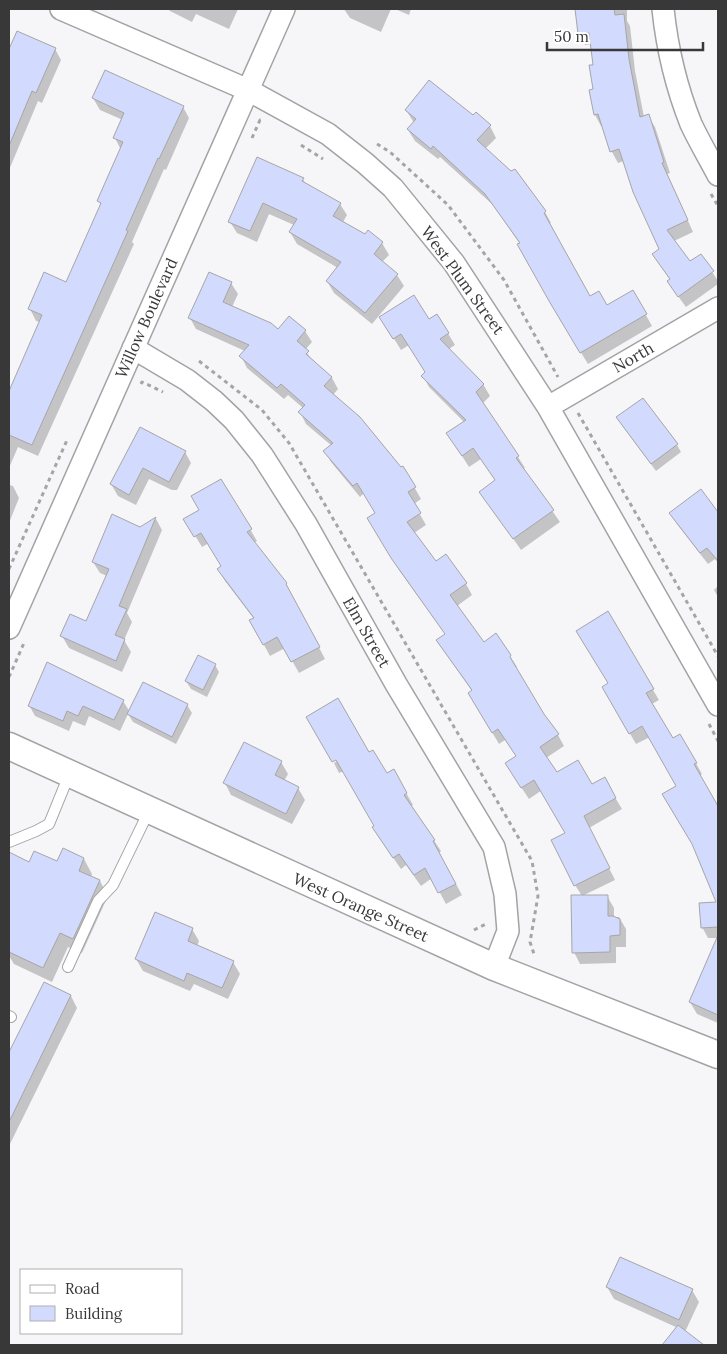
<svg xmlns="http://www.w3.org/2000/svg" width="727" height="1354" font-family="Lora,serif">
	<rect width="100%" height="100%" fill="#f6f6f8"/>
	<!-- shadow -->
	<path fill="#0003" d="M168,9h70l-9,20 -33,-15 -4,8 -22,-11z
		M344,9h47l-10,23 -31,-14z
		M395,9h16l-2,6z
		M576,9h51v12l3,5 5,45 9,46 4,-1 7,11 15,46 -3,1 26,58 -19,9 16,22 11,-8 17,26v3l-32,23 -11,-15 -5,-12 -17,-26 7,-5 -36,-88 -6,2 -6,-11 -9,-26h-2l-6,-11 -1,-49 -2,-22 -7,1 -6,-11z
		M18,32l37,17 6,11 -19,43 -4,-2 -29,69v-118z
		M93,98l90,9 6,11 -23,52 -2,-1 -32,73 2,2 -96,212 -20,-9 -9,21v-74l31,-72 -4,-1 -6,-12 37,-25 34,-79 -2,-4 22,-51 -6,-12 8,-18 -23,-10z
		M406,110l67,7 17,9 6,12 -11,11 60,63 6,11 -2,1 41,73 17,9 26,-14 19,34 -64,38 -31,-51 -37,-69 -27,-39 -53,-48 -2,2 -23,-18 -7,-11 6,-7z
		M303,179l3,6 34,19 7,11 -4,7 22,13 3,-4 14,12 7,12 -7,7 15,13 7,11 -32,38 -38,-31 -7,-12 11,-13 -41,-24 -7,-12 4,-7 -25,-11 -12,28 -20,-9 -7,-11z
		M231,283l7,11 -6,13 46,24h27l7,11 -7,8 9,13 18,15 6,11 -5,6 68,73 2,-1 18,32 -7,5 12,21 -12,8 21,30 10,-7 21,28 6,11 -15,11 26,38 27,12 7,11 -2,1 28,46 15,21 6,11 -18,12 11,16 35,12 12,-7 18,30 -33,19 26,52 -33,16 -7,-11 -8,-51 -25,-44 -13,9 -16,-24 4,-18 -12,-17 -6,4 -30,-51 3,-2 -35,-50 9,-6 -47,-65 -31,-52 9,-4 -13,-21 -4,4 -29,-35 -6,-11 7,-5 -26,-22 -6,-12 3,-4 -15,-13 -4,4 -37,-31 -6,-12 4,-5 -49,-22 -6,-11z
		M437,315l18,30 -6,4 34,35 7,12 -7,7 35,54 7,11 -2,1 37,53 -39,28 -40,-58 15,-11 -15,-22 -12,8 -14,-22 10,-22 -36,-36 -6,-11 3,-4 -17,-27 -8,5 -13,-21 41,-9z
		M622,425l55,20 4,7 -25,19z
		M140,429l45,23 6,11 -14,27h-5l-23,-11 -13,26 -18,-9 -7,-12z
		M221,480l36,61 -3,2 32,41 39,75 -26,14 -14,-25 -15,8 -19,-35 3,-2 -29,-38 -6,-11 4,-3 -14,-24 -7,4 -17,-28 16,-9z
		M9,485l4,1 6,12 -10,25z
		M700,490l18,24v49l-3,-4 -7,5 -31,-40 -6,-11z
		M156,519l6,11 -35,83 5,9 -8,18 7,12 -9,20 -53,-24 -7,-12 24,-13 21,-47 -7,-3 -7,-11z
		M718,586v11l-4,-7z
		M607,613l52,87 -7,4 20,35 8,-4 22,39 -3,2 19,32v215l-21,-9 -7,-12 28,-64h-10l-6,-11 16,-23 -40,-118 -28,-49 -14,7 -33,-57 6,-3z
		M215,665l4,7 -12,25 -16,-8 -5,-8z
		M123,701l7,11 57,-7 5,8 -16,31 -43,-22 -5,-8 -8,17 -31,-15 -4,10 -12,-5 -4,10 -34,-15 -6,-11z
		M369,754l17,20 7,-4 20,35 -2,1 30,45 -2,2 23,42 -16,9 -14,-26 -11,8 -15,-21 -5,4 -21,-30 -7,-12 2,-1 -31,-55 -5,2 -5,-10 8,-5z
		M281,762l7,12 -4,7 14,7 7,12 -13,24 -61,-29 -6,-12z
		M9,853l21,10h27l27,-4 8,15 -1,3 9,4 8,15 -26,57 -14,-6 -16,35 -38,-18 -5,-8v-15l4,-9 -4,-2z
		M607,896l7,12v9h5l7,12v18h-10v16l-36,1 -6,-12z
		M192,929l7,12 -2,5 36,16 7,12 -12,25 -34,-15 -4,7 -47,-20 -7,-12z
		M44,983l27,13 6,12 -68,138v-91z
		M607,1287l85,3 7,12 -14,30 10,10 -2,3h-23l8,-17 -64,-29z"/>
	<!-- building -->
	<path fill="#d2dafe" stroke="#a6a6a8" d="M575,9h39l1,6 9,-1 5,45 11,58 9,-3 15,48 -2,1 26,57 -21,10 23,31 11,-7 13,17 -36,26 -11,-16 3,-2 -18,-25 7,-5 -26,-57 -14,-43 -9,3 -12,-38 -4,1 -5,-25 4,-1 -4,-24h4l-4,-32 -11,1z
		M17,31l39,17 -20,45 -4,-2 -23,55v-97z
		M105,70l79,36 -25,53 -1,-1 -32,72 2,1 -96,214 -23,-10v-44l33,-76 -14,-6 16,-37 22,10 35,-79 -4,-2 26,-59 -10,-4 11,-25 -32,-15z
		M429,80l44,35 3,-3 15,13 -14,15 34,31 4,-2 31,42 -2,2 46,83 9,-5 8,14 26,-15 14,24 -67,39 -31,-52 -32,-57 3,-1 -35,-49 -52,-48 -2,3 -24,-20 9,-10 -11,-9z
		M257,157l47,21 -2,3 39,22 -8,13 32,18 3,-4 15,12 -9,12 24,20 -33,39 -39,-32 15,-19 -52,-30 8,-13 -34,-16 -13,28 -22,-9z
		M209,272l23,10 -9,20 48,21 7,6 11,-13 17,14 -9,11 12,10 -3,3 26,23 -8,9 36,31 41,50 2,-1 13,21 -8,5 13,21 -14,9 29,39 10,-7 21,29 -17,12 34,47 12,-9 15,22 -1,2 34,57 15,20 -19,13 17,25 21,-12 14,24 13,-7 11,21 -32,18 26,52 -36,18 -23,-46 14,-7 -31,-53 -13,8 -16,-25 11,-7 -18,-27 -6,4 -24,-40 4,-3 -36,-50 9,-6 -54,-76 -24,-40 8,-5 -18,-30 -4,3 -30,-35 10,-8 -35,-31 7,-7 -24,-21 -4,4 -38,-32 10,-11 -61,-27z
		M414,295l15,24 8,-5 12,19 -9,6 44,45 -8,8 43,64 -3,2 38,52 -41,29 -34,-47 16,-12 -22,-32 -11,8 -16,-23 20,-13 -45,-44 4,-4 -24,-38 -8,5 -14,-22z
		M643,398l35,46 -27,20 -35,-47z
		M140,427l46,24 -17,31 -26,-14 -14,27 -19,-11z
		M221,479l31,50 -5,3 40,51 -1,1 34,63 -29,15 -14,-25 -14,8 -14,-25 5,-2 -37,-49 4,-3 -20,-33 -7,4 -11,-18 16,-9 -8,-14z
		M701,489l17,23v49l-11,-13 -7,5 -31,-40z
		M112,514l28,13 16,-10 -37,89 8,3 -12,26 10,4 -9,22 -56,-25 10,-22 16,7 23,-52 -17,-7z
		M608,611l46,78 -8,4 27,45 7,-4 17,29 -3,1 24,42v121l-17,1 -2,-25 17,-1 -24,-58 -30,-50 14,-8 -34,-60 -13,8 -27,-47 6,-4 -32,-52z
		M198,655l18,9 -13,26 -18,-9z
		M47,662l77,38 -10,20 -31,-14 -5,10 -11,-5 -4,10 -35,-15z
		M143,682l45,22 -16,33 -45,-23z
		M338,698l31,54 4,-2 14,23 7,-4 13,24 -3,2 31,45 -2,1 23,43 -18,9 -13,-25 -11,7 -15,-21 -6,4 -21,-31 2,-1 -38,-66 -4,2 -26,-45z
		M244,742l38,19 -7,14 24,12 -13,27 -63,-31z
		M63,848l21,10 -5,13 21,9 -27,59 -13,-6 -17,35 -34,-16v-100l20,10 5,-11 23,10z
		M571,895h37v21h5l7,3v16l-10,1v16l-38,1z
		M155,912l38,16 -5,13 46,20 -12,27 -35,-15 -3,8 -49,-22z
		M718,935v80l-29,-13z
		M44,982l27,13 -62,127v-70z
		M620,1257l73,32 -14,31 -73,-33z
		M678,1325l26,20h-42z"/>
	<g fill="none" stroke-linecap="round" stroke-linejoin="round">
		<!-- service casing -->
		<g stroke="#a3a3a5" stroke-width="12">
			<path id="service" d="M9,842l27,-11 13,-7 20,-49
				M68,967l30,-66 15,-16 36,-74
				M9,1016l2,1"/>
		</g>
		<!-- minor casing -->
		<g stroke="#a3a3a5" stroke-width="24">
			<path id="minor" d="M61,9l187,81 80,44 37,29 28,25 61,75 94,144 170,298
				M663,9c4,38 14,80 28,115 8,17 18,34 27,51
				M133,348l54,32 27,21 20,19 28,35 44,69 90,160 98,163 11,47 3,37 -14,36
				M548,407l170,-99
				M9,628l275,-619"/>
		</g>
		<!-- tertiary casing -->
		<g stroke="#a3a3a5" stroke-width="29">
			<path id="tertiary" d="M9,746l485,221 224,88"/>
		</g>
		<!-- path -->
		<path stroke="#a5a5a7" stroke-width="3" stroke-dasharray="4 4" stroke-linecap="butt" d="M252,138l8,-18 2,1
			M377,144l13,8 58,53 56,75 54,97
			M301,145l22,14
			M711,194l7,12
			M199,361l63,49 27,33 243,418 6,35 -8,46 5,15
			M141,384l1,-2 21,10
			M578,413l140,243
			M9,569l59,-131
			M9,677l15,-34
			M709,724l9,17
			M474,930l12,-6"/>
		<!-- service -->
		<use href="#service" stroke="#fff" stroke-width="10"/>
		<!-- minor -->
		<use href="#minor" stroke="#fff" stroke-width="21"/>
		<!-- tertiary -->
		<use href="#tertiary" stroke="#fff" stroke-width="26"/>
	</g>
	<g text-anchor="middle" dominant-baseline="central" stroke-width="4" stroke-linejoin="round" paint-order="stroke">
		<!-- street labels -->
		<g font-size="16" fill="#383839" stroke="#fff">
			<text transform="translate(463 280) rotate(54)">West Plum Street</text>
			<text transform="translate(146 318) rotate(-66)">Willow Boulevard</text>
			<text transform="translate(633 357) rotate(-30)">North</text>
			<text transform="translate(367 632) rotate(60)">Elm Street</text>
			<text transform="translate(361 907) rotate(24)">West Orange Street</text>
		</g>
	</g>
	<!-- border -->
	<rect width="727" height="1354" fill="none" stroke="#383839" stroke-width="20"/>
	<!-- legend -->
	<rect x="20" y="1269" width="162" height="65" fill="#ffffff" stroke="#afafb0"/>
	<rect x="30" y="1285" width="25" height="8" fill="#ffffff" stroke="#afafb0"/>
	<text x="65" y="1294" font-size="15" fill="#383839">Road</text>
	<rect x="30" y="1306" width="25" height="15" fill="#d2dafe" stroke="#afafb0"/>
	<text x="65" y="1319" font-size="15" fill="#383839">Building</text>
	<!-- scale -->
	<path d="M547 42v8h156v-8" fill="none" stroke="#383839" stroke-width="2.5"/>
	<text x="554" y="42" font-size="15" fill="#383839" stroke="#ffffff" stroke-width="4" paint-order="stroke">50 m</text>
</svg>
